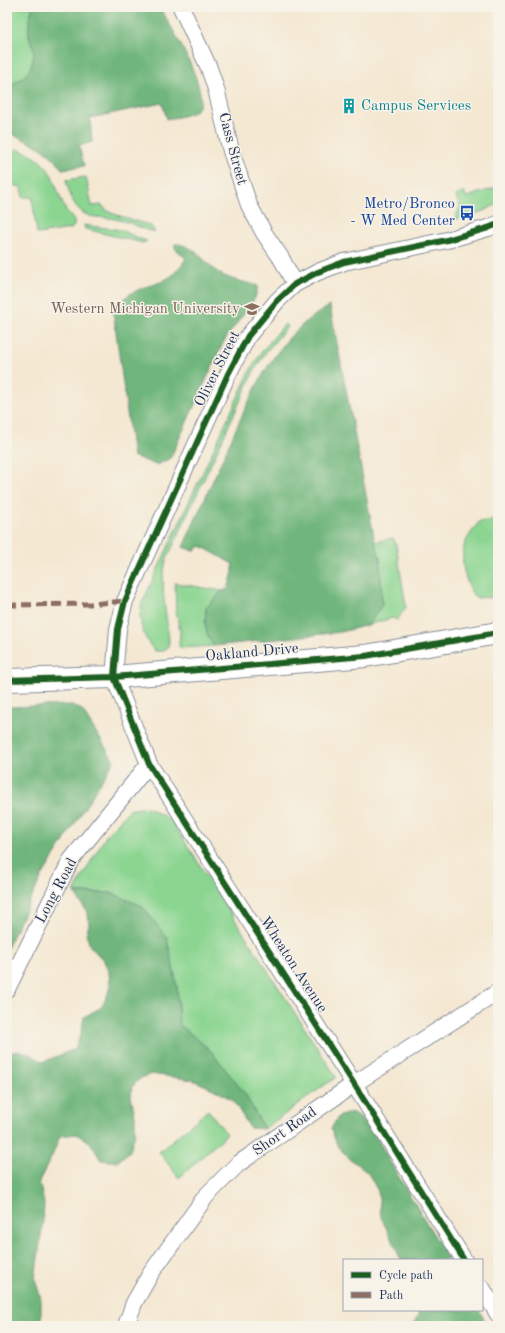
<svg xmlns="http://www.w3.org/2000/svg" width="505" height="1333" font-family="'Old Standard TT',serif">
	<rect width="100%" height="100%" fill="#f7f3e8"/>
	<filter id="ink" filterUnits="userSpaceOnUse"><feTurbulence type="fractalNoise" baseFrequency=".025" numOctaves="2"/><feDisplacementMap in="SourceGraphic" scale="8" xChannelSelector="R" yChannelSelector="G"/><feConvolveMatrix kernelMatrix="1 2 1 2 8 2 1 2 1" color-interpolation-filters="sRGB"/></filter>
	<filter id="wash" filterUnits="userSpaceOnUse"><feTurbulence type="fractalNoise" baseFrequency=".012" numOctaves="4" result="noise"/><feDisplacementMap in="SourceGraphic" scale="16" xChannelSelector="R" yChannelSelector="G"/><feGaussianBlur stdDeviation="0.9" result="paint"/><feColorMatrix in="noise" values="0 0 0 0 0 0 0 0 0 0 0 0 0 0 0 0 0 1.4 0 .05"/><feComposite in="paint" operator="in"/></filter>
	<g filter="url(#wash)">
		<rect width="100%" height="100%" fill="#f4e8d2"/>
		<!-- green -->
		<path fill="#8bd591" stroke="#538278" d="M7,7h26c-3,8 -5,18 -4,27 0,6 5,12 5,18 -1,18 -10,29 -27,33z
			M15,149c15,3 30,13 37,27 8,17 8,30 22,44v6l-3,3 -34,5 -5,-37h-9l-2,-10 -9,-2 -1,-4 -4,-2v-7z
			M86,177l6,29 10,-1 4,5 5,3 40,13 4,6c-13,-2 -23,-10 -36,-12 -7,-2 -15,-2 -22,-3 -21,-1 -27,-20 -31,-37z
			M498,187v17l-17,8 -27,8 6,-13 -4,-11 8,-4 2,5h1z
			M84,225c13,3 27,2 39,6 8,3 15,8 24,10l-4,2 -58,-14z
			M285,324l3,2 -22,26 -12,19 -88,190c-7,28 1,52 3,80l-1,6 -4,4h-9c-12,-13 -18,-30 -13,-48l109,-234 12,-19z
			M498,519v78l-23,1c-9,-14 -15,-34 -11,-52 3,-9 10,-17 15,-24z
			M393,538l3,6 10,63 -9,13 -5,-2 -24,7 14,-20 -2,-47 -5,-16z
			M175,583l47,8 -16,17 -1,17 9,21 -33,2 -2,-2 1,-15 -4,-20z
			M147,807l24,13 165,257 -72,52 -19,-35 -35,-44 -31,-26 -2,-37 -10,-49 -25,-32 -31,-13h-37l7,-15 25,-42 23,-26z
			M208,1110l19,24 -48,44 -20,-26z"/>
		<!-- forest -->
		<path fill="#70b67b" stroke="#46726c" d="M33,7h127c9,17 51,84 38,101 -6,8 -22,9 -31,11l-5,-16 -72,15 2,24 -13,4 5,20 -22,3c-15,-22 -31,-26 -55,-37v-47c17,-4 26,-15 27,-33 0,-6 -5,-12 -5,-18 -1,-9 1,-19 4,-27z
			M175,244c20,0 29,19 44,29 10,7 27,9 39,13l-3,12 -31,43 -54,118 -14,6 -23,-9 -20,-146 15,-15 14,-7 19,-6 12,-7 13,-16 -11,-11z
			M330,306l45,236 5,16 2,47 -14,20 -27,7 -127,14c-10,-12 -9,-23 -8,-38l16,-17 6,-2 5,-17v-8l-32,-18 -8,5 -10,-4c15,-33 29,-65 44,-98 24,-53 48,-115 103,-143z
			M71,705l11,5 32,51 -72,115 -35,72v-241z
			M74,893h37l31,13 25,32 10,49 2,37 31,26 35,44 19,35 -14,-1 -17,-28 -20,-11 -20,-9 -42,-6 -10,4 -9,9 -1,10 4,18v18l-5,18 -13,11 -16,-2 -11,-18 -14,-8 -16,2 -8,20 -13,25 5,22 -1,18 -8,58 6,20v27h-34v-272c15,-7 23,0 36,8l32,-13 6,-16 3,-16 16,-9 7,-11 3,-12 -1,-13 -5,-11 -14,-15 -4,-12 3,-9 -1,-12z
			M351,1112l11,6 11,13 24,43 52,86h-48l-20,-43 -3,-26 -10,-18 -19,-15 -11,-11 -7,-18 7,-12z
			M418,1310h61l9,16h-76l6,-10z"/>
	</g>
	<g filter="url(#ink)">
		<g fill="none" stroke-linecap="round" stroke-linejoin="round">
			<!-- minor casing -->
			<g stroke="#888c98" stroke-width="18">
				<path id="minor" d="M181,7l28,61 7,21 15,62 18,54 15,28 17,25 14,26
					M7,989l64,-129 78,-96
					M464,1260l-110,-176 -205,-320 -35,-87 4,-48 7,-28 103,-227 20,-38 29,-35 18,-17 23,-12 26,-10 103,-22 41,-12 10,-4
					M482,1288l16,26
					M126,1326l8,-23 17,-30 55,-77 32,-32 116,-80 144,-92"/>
			</g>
			<!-- secondary casing -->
			<g stroke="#888c98" stroke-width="24">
				<path id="secondary" d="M7,680l107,-3 251,-21 133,-23"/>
			</g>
			<!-- minor -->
			<use href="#minor" stroke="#fff" stroke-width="16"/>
			<!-- secondary -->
			<use href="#secondary" stroke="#fff" stroke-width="22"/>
			<!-- quiet -->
			<path stroke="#8d6e63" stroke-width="5" stroke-dasharray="10 5" stroke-linecap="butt" d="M7,605l83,-1 35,-3"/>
			<!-- cycleway casing -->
			<g stroke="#f7f3e8" stroke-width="8">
				<path id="cycleway" d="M7,680l107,-3 251,-21 133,-23
					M464,1260l-110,-176 -205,-320 -35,-87 4,-48 7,-28 103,-227 20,-38 29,-35 18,-17 23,-12 26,-10 103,-22 41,-12 10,-4"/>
			</g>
			<!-- cycleway -->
			<use href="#cycleway" stroke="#1b5e20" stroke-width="6"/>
		</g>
	</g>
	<!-- icons -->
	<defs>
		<g id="building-bare" transform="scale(1.2)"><path d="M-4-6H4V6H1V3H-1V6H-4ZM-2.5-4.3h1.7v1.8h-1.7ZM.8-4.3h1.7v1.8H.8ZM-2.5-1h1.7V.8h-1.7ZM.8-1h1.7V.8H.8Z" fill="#0f9aa8" stroke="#f7f3e8" stroke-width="2.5" paint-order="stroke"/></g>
		<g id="bus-bare" transform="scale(1.2)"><path d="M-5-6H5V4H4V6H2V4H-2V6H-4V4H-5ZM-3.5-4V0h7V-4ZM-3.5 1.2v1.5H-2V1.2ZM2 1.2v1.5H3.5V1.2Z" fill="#1a4fb4" stroke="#f7f3e8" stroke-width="2.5" paint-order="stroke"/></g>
		<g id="university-bare" transform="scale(1.2)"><path d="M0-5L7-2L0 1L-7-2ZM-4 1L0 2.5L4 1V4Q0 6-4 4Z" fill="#8d6e63" stroke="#f7f3e8" stroke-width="2.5" paint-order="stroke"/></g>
	</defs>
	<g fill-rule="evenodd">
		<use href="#building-bare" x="349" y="106"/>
		<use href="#bus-bare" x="467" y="213"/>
		<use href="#university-bare" x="252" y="309"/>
	</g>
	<g text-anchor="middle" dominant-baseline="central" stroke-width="3" stroke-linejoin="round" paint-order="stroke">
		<!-- culture labels -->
		<g font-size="15" fill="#0d838f" stroke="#f7f3e8" text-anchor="start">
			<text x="361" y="106">Campus Services</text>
		</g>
		<!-- street labels -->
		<g font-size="15" fill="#1b2f5e" stroke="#f7f3e8">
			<text transform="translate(232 149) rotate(75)">Cass Street</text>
			<text transform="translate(218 369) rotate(-63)">Oliver Street</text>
			<text transform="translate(252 653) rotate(-5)">Oakland Drive</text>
			<text transform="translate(57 891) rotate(-62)">Long Road</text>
			<text transform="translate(293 965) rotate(57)">Wheaton Avenue</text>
			<text transform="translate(285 1132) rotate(-35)">Short Road</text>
		</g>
		<!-- transit labels -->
		<g font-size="15" fill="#164399" stroke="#f7f3e8" text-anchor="end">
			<text x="455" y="204">Metro/Bronco<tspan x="455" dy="17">- W Med Center</tspan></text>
		</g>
		<!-- education labels -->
		<g font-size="15" fill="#785e54" stroke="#f7f3e8" text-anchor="end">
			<text x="240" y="309">Western Michigan University</text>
		</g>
	</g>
	<!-- margin -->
	<rect width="505" height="1333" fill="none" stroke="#f7f3e8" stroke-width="24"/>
	<!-- legend -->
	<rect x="343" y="1259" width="140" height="52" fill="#f7f3e8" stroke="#9fa5b1"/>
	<rect x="351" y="1272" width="20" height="6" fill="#1b5e20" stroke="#9fa5b1"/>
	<text x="379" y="1279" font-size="12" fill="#1b2f5e">Cycle path</text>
	<rect x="351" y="1292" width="20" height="6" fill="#8d6e63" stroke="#9fa5b1"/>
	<text x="379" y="1299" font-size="12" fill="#1b2f5e">Path</text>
</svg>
